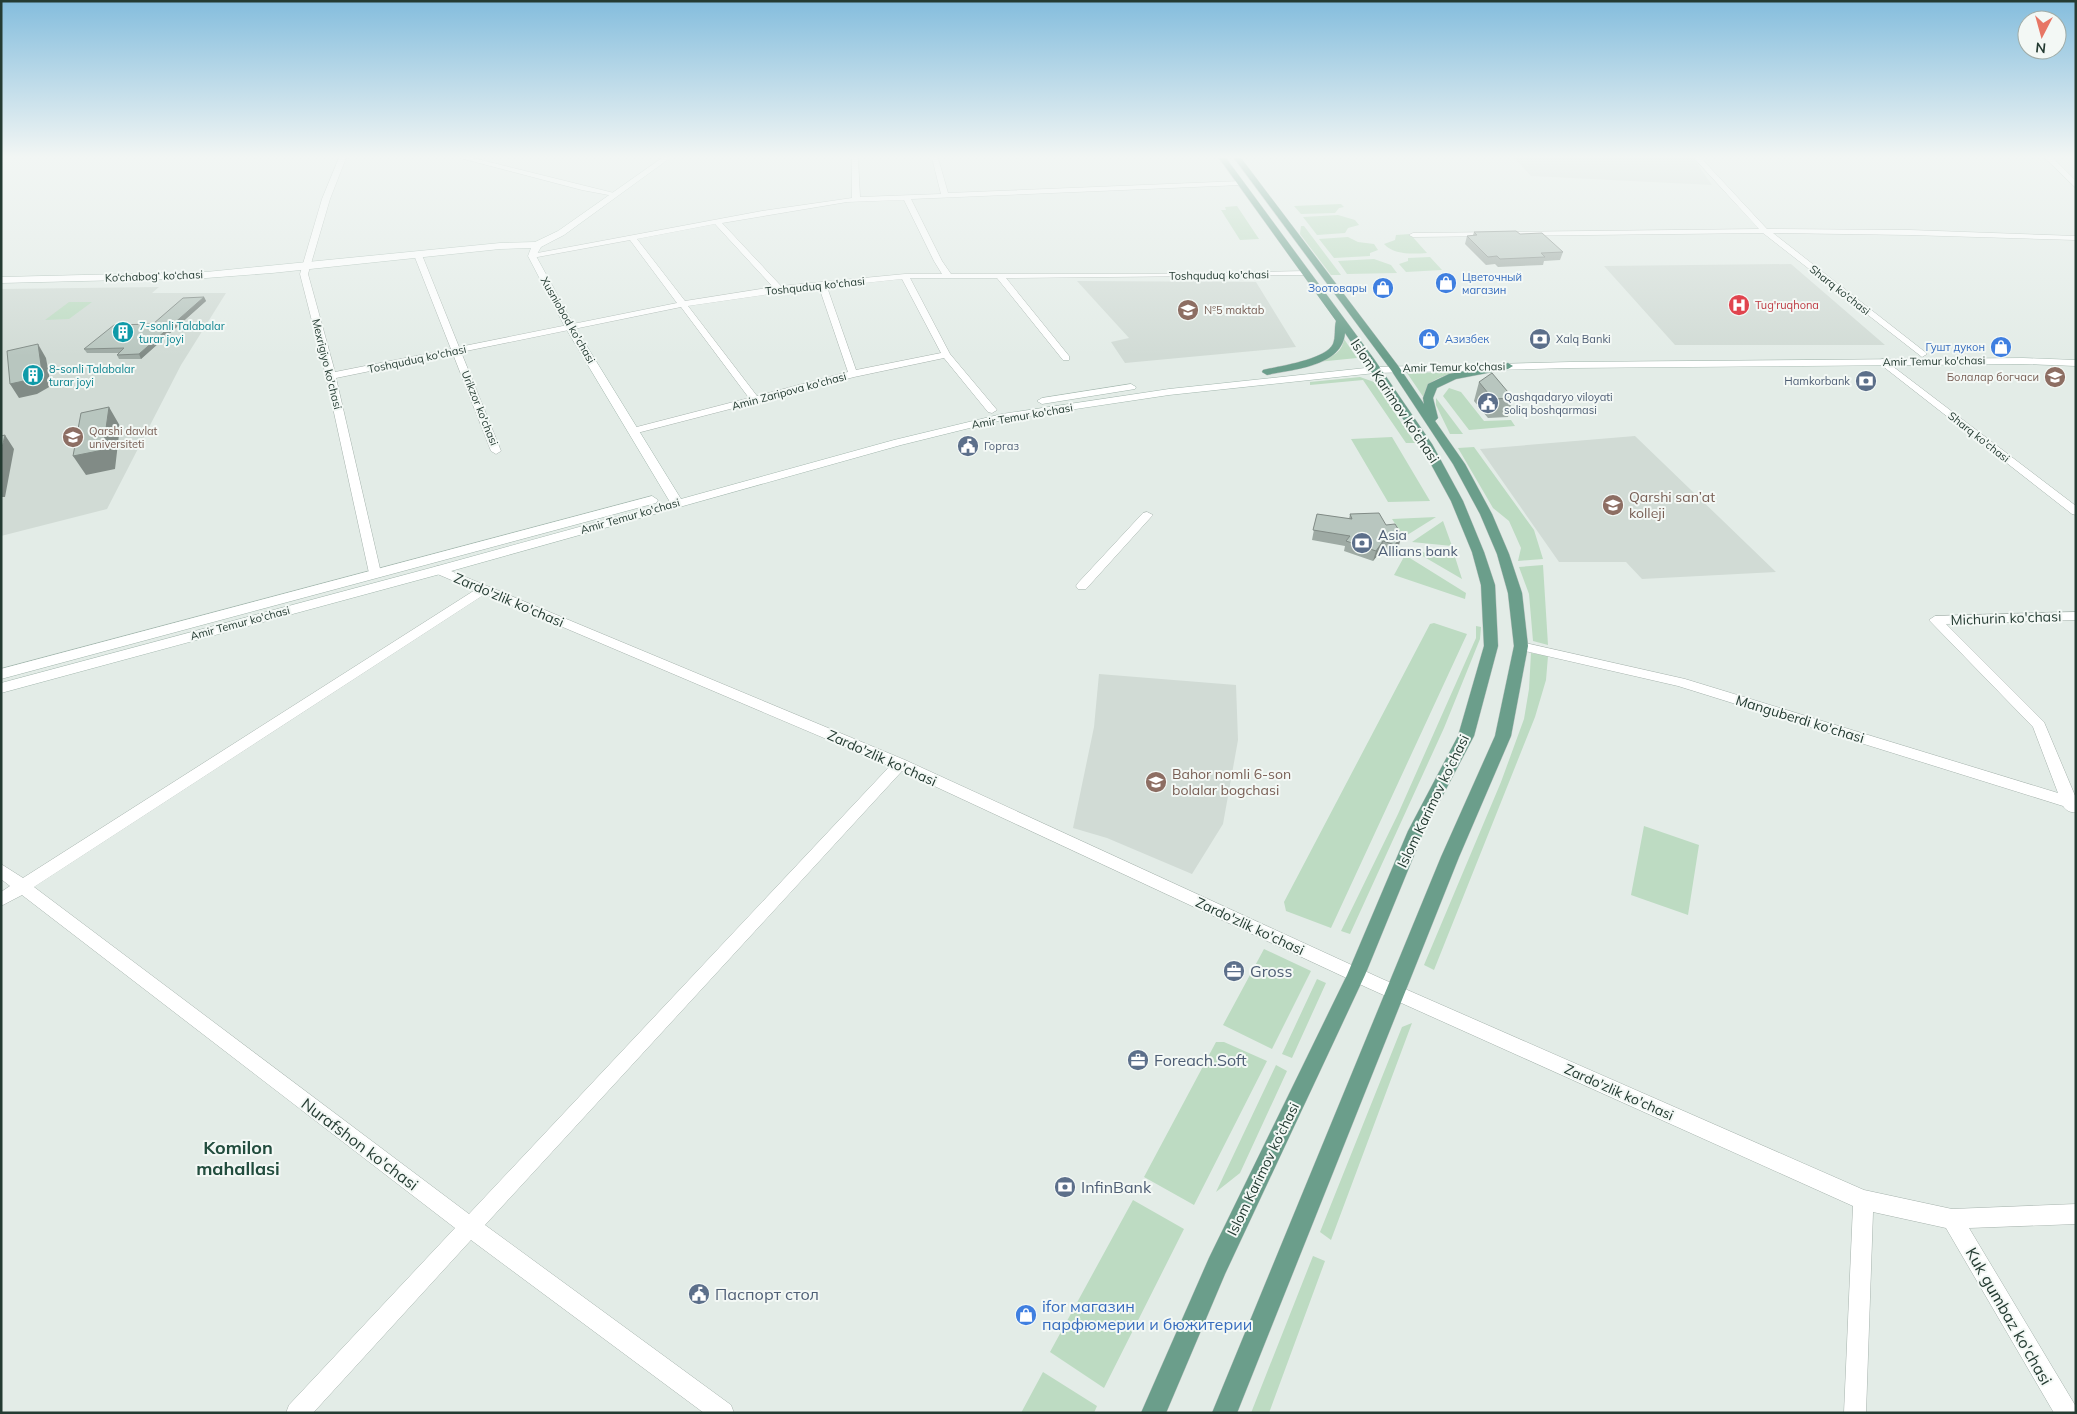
<svg xmlns="http://www.w3.org/2000/svg" width="2077" height="1414" font-family="Mulish,sans-serif">
	<rect width="100%" height="100%" fill="#e3ece7"/>
	<!-- built -->
	<path fill="#d1dbd5" d="M1514,158h179l19,27 -181,-9z
		M1791,264l94,81h-210l-71,-79z
		M1077,281l179,1 40,65 -171,16 -14,-21 18,-4z
		M159,287l-7,6h74l-45,72 -74,144 -106,27v-247z
		M1635,436l141,136 -134,7 -16,-17h-67l-79,-113z
		M1099,674l137,11 2,55 -15,84 -31,50 -85,-36 -34,-10 21,-101z"/>
	<!-- green -->
	<path fill="#bddbc2" d="M1341,204l3,3 -5,1 -4,5 -34,1 -7,-8z
		M1237,206l22,33 -19,1 -19,-30h5l-1,-3z
		M1338,215l17,5 4,5 -11,3 -3,5 -28,2 -14,-18z
		M1301,226h3l37,49h-10l-31,-41z
		M1410,234l17,19c-15,1 -33,2 -43,-9l11,-4 1,-5z
		M1348,237l10,5 16,2 4,6 -8,3v3l-36,2 -15,-19z
		M1430,257l12,13 -36,2 -7,-8 9,-3v-3z
		M1374,259l17,6 6,8 -50,1 -9,-13z
		M69,302h23l-23,17 -24,1z
		M1344,339l13,19 -40,4c13,-5 25,-8 27,-23z
		M1461,372c-18,4 -33,5 -37,26l-17,-25z
		M1360,377l14,5 41,61h-9l-43,-63 -53,5v-3z
		M1449,388l12,4 23,29 27,-1 4,6 -46,4 -26,-34z
		M1436,398l27,36h-13l-14,-29z
		M1392,437l38,64 -42,1 -37,-63z
		M1474,447l60,83 9,29 -25,2 3,-13 -12,-27 -16,-13 -35,-60z
		M1436,517l-32,20 -12,-18z
		M1443,521l9,25 -40,-4z
		M1414,551l41,6 7,22z
		M1405,555l61,38 -1,6 -71,-24z
		M1543,565l5,80 -15,-4 -4,-47 -10,-27z
		M1434,623l33,11 -136,294 -45,-17 -2,-9 146,-278z
		M1476,626l5,1 -1,12 -36,89 -94,206 -9,-3 57,-117 78,-176z
		M1531,653l17,3 -2,24 -11,37 -101,253 -10,-5 77,-183 23,-63 5,-30z
		M1644,826l55,19 -11,70 -57,-20z
		M1264,949l47,22 -39,78 -49,-24z
		M1317,979l9,4 -34,75 -10,-4z
		M1412,1023l-81,217 -11,-8 82,-205z
		M1216,1042h8l43,19 -73,144 -50,-28z
		M1276,1065l11,6 -47,102 -24,19z
		M1133,1200l51,29 -80,159 -54,-36z
		M1313,1256l12,5 -56,152h-18z
		M1043,1372l54,34 -3,7h-73z"/>
	<g fill="none" stroke-linecap="round" stroke-linejoin="round">
		<!-- street casing -->
		<g stroke="#a6b3ad" stroke-width="1">
			<path id="street" d="M339,158h7l-16,41 -22,75 27,98 116,-23 -37,-94 1,-2 7,2 37,92 218,-44 -47,-63 -98,18 -4,-2 4,-2 230,-43 90,-13v-40h6l2,39 81,-3 -9,-36h6l10,35 293,-12 4,2 -4,2 -330,14 31,62 9,13h196l160,-3 4,2 -4,2 -301,3 63,78v4h-6l-66,-82h-87l40,76 47,56 -5,3 -4,-1 -44,-54 -90,19 -217,56h-8v-4l120,-31 -68,-91 -220,45 40,99 -5,3 -5,-3 -38,-97 -117,24 45,195 -6,4 -6,-4 -43,-197 -26,-102 22,-75zM904,200l30,61 8,13h-37l-124,12 -59,-63 125,-21zM715,224l58,63 -88,14 -48,-62zM902,279l39,74 -85,17 -29,-83zM819,287l29,85 -91,24 -69,-90z
				M460,158h13l145,36 -4,2 -32,-6z
				M1694,158h7l66,71 143,1 166,6v4l-166,-5 -137,-2 152,119 2,2 -5,3 -159,-124 -350,4 -4,-2 4,-2 346,-4z
				M1883,359l193,147v9l-4,-1 -192,-150v-4z
				M1147,512l6,3 -2,2 -65,72h-8l-2,-3 2,-3 65,-70z
				M439,566l466,194 475,218 484,212 88,19 124,-5v20l-107,4 106,177 1,8h-22l-108,-185 -73,-16 -7,201h-22l9,-207 -485,-218 -466,-217 -417,454 246,180 3,8h-30l-233,-173 -158,173h-27l3,-8 166,-177 -433,-333 -21,11v-14l9,-6 -9,-7v-15l22,14 452,-288 -40,-17 -2,-3 2,-3zM485,594l405,172 -421,448 -435,-327z
				M2076,612v8l-130,4 98,98 32,76v14c-6,1 -10,-2 -13,-6l-385,-120 -157,-36 -6,-4 6,-4 164,37 373,114 -25,-66 -104,-107 6,-4z"/>
		</g>
		<!-- secondary casing -->
		<g stroke="#a2b6ad" stroke-width="1">
			<path id="secondary" d="M662,158h8l-106,77 -23,12 -5,9 39,71 106,172 213,-59 108,-26 167,-25 206,-22 195,-5 453,-4 53,2v6l-53,-2 -453,4 -195,5 -206,22 -167,25 -101,25 -457,128 -443,120v-10l433,-116 236,-65 -105,-175 -37,-71 3,-8 -31,1 -228,24 -66,5 -205,5v-6l205,-5 294,-29 35,-1 23,-11z
				M2045,158h8l23,23v7z
				M1131,384l5,3 -1,2 -93,15 -5,-3 5,-3z
				M652,496l6,4 -2,3 -655,176v-10z"/>
		</g>
		<!-- primary casing -->
		<g stroke="#c2c8c6" stroke-width="1">
			<path id="primary" d="M1219,158h7l148,201 58,85 31,57 21,51 11,33 3,61 -24,90 -50,95 -59,144 -140,299 -59,139h-25l68,-155 138,-283 61,-144 50,-95 26,-90 -3,-61 -9,-33 -21,-51 -31,-57 -75,-111c-3,34 -52,36 -78,42l-5,-3 1,-2c16,-4 62,-10 70,-26 3,-7 1,-16 3,-23z
				M1234,158h7l158,209 25,37 -1,-6 5,-14 21,-10 59,-11 5,3 -5,3 -52,10 -19,9 -4,10 5,20 -3,3 30,43 27,50 17,40 13,39 6,53 -17,90 -52,121 -222,556h-25l229,-556 54,-121 19,-90 -6,-53 -11,-39 -17,-40 -27,-50 -62,-94z"/>
		</g>
		<!-- street -->
		<use href="#street" fill="#fff" fill-rule="evenodd"/>
		<!-- secondary -->
		<use href="#secondary" fill="#fff" fill-rule="evenodd"/>
		<!-- primary -->
		<use href="#primary" fill="#6b9e8b" fill-rule="evenodd"/>
	</g>
	<!-- wall -->
	<path fill="#9eaaa4" d="M1474,232l46,2 43,18 -3,8 -16,1 -1,4 -45,2 -3,-3 -9,1 -21,-21 2,-8 6,-1z
		M204,297l2,4 -65,58h-22l-2,-4 2,-2h-32l-3,-4 69,-25z
		M1479,382l34,16 -5,19 -20,1 -14,-17z
		M1317,514l32,5 1,-5 36,11 13,20 -7,9 -11,-3 -8,10 -29,-10 1,-5 -33,-6z"/>
	<!-- shaded-wall -->
	<path fill="#818b86" d="M204,297l2,4 -65,58 -2,-5z
		M38,344l8,14 5,28 -14,8 -18,4 -9,-14z
		M109,407l11,19 -5,43 -29,6 -13,-19z
		M5,435l9,14 -9,48h-4v-45z
		M1402,535l-3,10 -7,9 3,-9z
		M1383,541l-2,10 -8,10 3,-10z"/>
	<!-- building -->
	<path fill="#b8c6bf" stroke="#818b86" d="M1516,231l4,3 22,-1 21,19 -22,1 4,4 -45,2 -3,-3 -9,1 -21,-21 10,-1 -3,-3z
		M204,297l-65,57 -22,1 7,-7 -40,1 30,-24 39,-1 30,-26z
		M38,344l4,28 -14,8 -18,4 -3,-33z
		M1492,373l21,25 -20,1 -14,-17z
		M109,407l-6,43 -30,6 8,-43z
		M5,435l-4,17v-16z
		M1379,513l7,12 9,-1 7,11 -7,10 -12,-4 -7,10 -30,-10 4,-5 -37,-6 4,-16 35,5 -2,-5z"/>
	<!-- sky -->
	<linearGradient id="sky" x2="0" y2="1"><stop stop-color="#84bddd"/><stop offset="0.44" stop-color="#f2f6f4"/><stop offset="1" stop-color="#f2f6f4" stop-opacity="0"/></linearGradient>
	<rect width="2077" height="356" fill="url(#sky)"/>
	<!-- icons -->
	<defs>
		<g id="shop-disc" transform="scale(1.125)"><circle r="9.5" fill="#3f7fe0" stroke="#f3f8f5"/><path d="M-5-2.5h2.3a2.7 3.5 0 0 1 5.4 0H5L5.5 6h-11ZM-1.5-2.5h3a1.5 2.3 0 0 0-3 0Z" fill="#fff"/></g>
		<g id="hospital-disc" transform="scale(1.125)"><circle r="9.5" fill="#e0444e" stroke="#f3f8f5"/><path d="M-5-5h3v3.5h4V-5h3V5h-3V1.5h-4V5h-3Z" fill="#fff"/></g>
		<g id="school-disc" transform="scale(1.125)"><circle r="9.5" fill="#8d6e63" stroke="#f3f8f5"/><path d="M0-5L7-2L0 1L-7-2ZM-4 1L0 2.5L4 1V4Q0 6-4 4Z" fill="#fff"/></g>
		<g id="building-disc" transform="scale(1.125)"><circle r="9.5" fill="#0f9aa8" stroke="#f3f8f5"/><path d="M-4-6H4V6H1V3H-1V6H-4ZM-2.5-4.3h1.7v1.8h-1.7ZM.8-4.3h1.7v1.8H.8ZM-2.5-1h1.7V.8h-1.7ZM.8-1h1.7V.8H.8Z" fill="#fff"/></g>
		<g id="bank-disc" transform="scale(1.125)"><circle r="9.5" fill="#5c6f8a" stroke="#f3f8f5"/><path d="M-6-4H6V4H-6ZM0-2.3a2.3 2.3 0 1 0 0 4.6a2.3 2.3 0 1 0 0-4.6Z" fill="#fff"/></g>
		<g id="civic-disc" transform="scale(1.125)"><circle r="9.5" fill="#5c6f8a" stroke="#f3f8f5"/><path d="M-.6-6.5H3V-4.5H.6V-3L4-1V1h2V6H-6V1h2V-1L-.6-3ZM-1.2 2.5V6h2.4V2.5Z" fill="#fff"/></g>
		<g id="university-disc" transform="scale(1.125)"><circle r="9.5" fill="#8d6e63" stroke="#f3f8f5"/><path d="M0-5L7-2L0 1L-7-2ZM-4 1L0 2.5L4 1V4Q0 6-4 4Z" fill="#fff"/></g>
		<g id="office-disc" transform="scale(1.125)"><circle r="9.5" fill="#5c6f8a" stroke="#f3f8f5"/><path d="M-6-3h4V-5.5h4V-3h4V5H-6ZM-1-4.5V-3h2v-1.5ZM-6 0V1H6V0Z" fill="#fff"/></g>
	</defs>
	<g fill-rule="evenodd">
		<use href="#shop-disc" x="1446" y="283"/>
		<use href="#shop-disc" x="1383" y="288"/>
		<use href="#hospital-disc" x="1739" y="305"/>
		<use href="#school-disc" x="1188" y="310"/>
		<use href="#building-disc" x="123" y="332"/>
		<use href="#shop-disc" x="1429" y="339"/>
		<use href="#bank-disc" x="1540" y="339"/>
		<use href="#shop-disc" x="2001" y="347"/>
		<use href="#building-disc" x="33" y="375"/>
		<use href="#school-disc" x="2055" y="377"/>
		<use href="#bank-disc" x="1866" y="381"/>
		<use href="#civic-disc" x="1488" y="403"/>
		<use href="#university-disc" x="73" y="437"/>
		<use href="#civic-disc" x="968" y="446"/>
		<use href="#university-disc" x="1613" y="505"/>
		<use href="#bank-disc" x="1362" y="543"/>
		<use href="#school-disc" x="1156" y="782"/>
		<use href="#office-disc" x="1234" y="971"/>
		<use href="#office-disc" x="1138" y="1060"/>
		<use href="#bank-disc" x="1065" y="1187"/>
		<use href="#civic-disc" x="699" y="1294"/>
		<use href="#shop-disc" x="1026" y="1315"/>
	</g>
	<g text-anchor="middle" dominant-baseline="central" stroke-width="4" stroke-linejoin="round" paint-order="stroke">
		<!-- far-street labels -->
		<g font-size="11" fill="#243b32" stroke="#f3f8f5">
			<text transform="translate(1219 275) rotate(-1)">Toshquduq ko'chasi</text>
			<text transform="translate(154 276) rotate(-2)">Ko‘chabog‘ ko‘chasi</text>
			<text transform="translate(815 286) rotate(-6)">Toshquduq ko'chasi</text>
			<text transform="translate(1840 290) rotate(38)">Sharq ko‘chasi</text>
			<text transform="translate(568 320) rotate(60)">Xusniobod ko'chasi</text>
			<text transform="translate(417 359) rotate(-12)">Toshquduq ko'chasi</text>
			<text transform="translate(1934 361) rotate(-1)">Amir Temur ko'chasi</text>
			<text transform="translate(327 364) rotate(76)">Mexrigiyo ko'chasi</text>
			<text transform="translate(1454 367) rotate(-1)">Amir Temur ko'chasi</text>
			<text transform="translate(789 391) rotate(-15)">Amin Zaripova ko'chasi</text>
			<text transform="translate(480 408) rotate(68)">Urikzor ko'chasi</text>
			<text transform="translate(1022 416) rotate(-10)">Amir Temur ko'chasi</text>
			<text transform="translate(1979 437) rotate(38)">Sharq ko'chasi</text>
			<text transform="translate(630 516) rotate(-16)">Amir Temur ko'chasi</text>
			<text transform="translate(240 623) rotate(-15)">Amir Temur ko'chasi</text>
		</g>
		<!-- far-shop labels -->
		<g font-size="11" fill="#366cbe" stroke="#f3f8f5" text-anchor="start">
			<text x="1462" y="277">Цветочный<tspan x="1462" dy="13">магазин</tspan></text>
			<text x="1367" y="288" text-anchor="end">Зоотовары</text>
			<text x="1445" y="339">Азизбек</text>
			<text x="1985" y="347" text-anchor="end">Гушт дукон</text>
		</g>
		<!-- far-health labels -->
		<g font-size="11" fill="#be3a42" stroke="#f3f8f5" text-anchor="start">
			<text x="1755" y="305">Tug'ruqhona</text>
		</g>
		<!-- far-education labels -->
		<g font-size="11" fill="#785e54" stroke="#f3f8f5" text-anchor="start">
			<text x="1204" y="310">№5 maktab</text>
			<text x="2039" y="377" text-anchor="end">Болалар богчаси</text>
			<text x="89" y="431">Qarshi davlat<tspan x="89" dy="13">universiteti</tspan></text>
		</g>
		<!-- far-culture labels -->
		<g font-size="11" fill="#0d838f" stroke="#f3f8f5" text-anchor="start">
			<text x="139" y="326">7-sonli Talabalar<tspan x="139" dy="13">turar joyi</tspan></text>
			<text x="49" y="369">8-sonli Talabalar<tspan x="49" dy="13">turar joyi</tspan></text>
		</g>
		<!-- far-service labels -->
		<g font-size="11" fill="#4e5e75" stroke="#f3f8f5" text-anchor="start">
			<text x="1556" y="339">Xalq Banki</text>
			<text x="1850" y="381" text-anchor="end">Hamkorbank</text>
			<text x="1504" y="397">Qashqadaryo viloyati<tspan x="1504" dy="13">soliq boshqarmasi</tspan></text>
			<text x="984" y="446">Горгаз</text>
		</g>
		<!-- street labels -->
		<g font-size="14" fill="#243b32" stroke="#f3f8f5">
			<text transform="translate(1395 401) rotate(56)">Islom Karimov ko‘chasi</text>
			<text transform="translate(509 600) rotate(23)">Zardo'zlik ko'chasi</text>
			<text transform="translate(2006 618) rotate(-2)">Michurin ko'chasi</text>
			<text transform="translate(1800 719) rotate(17)">Manguberdi ko'chasi</text>
			<text transform="translate(882 758) rotate(24)">Zardo'zlik ko'chasi</text>
			<text transform="translate(1433 801) rotate(-64)">Islom Karimov ko‘chasi</text>
			<text transform="translate(1250 926) rotate(25)">Zardo'zlik ko'chasi</text>
			<text transform="translate(1619 1092) rotate(24)">Zardo'zlik ko'chasi</text>
			<text transform="translate(1263 1169) rotate(-64)">Islom Karimov ko‘chasi</text>
		</g>
		<!-- education labels -->
		<g font-size="14" fill="#785e54" stroke="#f3f8f5" text-anchor="start">
			<text x="1629" y="497">Qarshi san’at<tspan x="1629" dy="16">kolleji</tspan></text>
			<text x="1172" y="774">Bahor nomli 6-son<tspan x="1172" dy="16">bolalar bogchasi</tspan></text>
		</g>
		<!-- service labels -->
		<g font-size="14" fill="#4e5e75" stroke="#f3f8f5" text-anchor="start">
			<text x="1378" y="535">Asia<tspan x="1378" dy="16">Allians bank</tspan></text>
		</g>
		<!-- near-service labels -->
		<g font-size="16" fill="#4e5e75" stroke="#f3f8f5" text-anchor="start">
			<text x="1250" y="971">Gross</text>
			<text x="1154" y="1060">Foreach.Soft</text>
			<text x="1081" y="1187">InfinBank</text>
			<text x="715" y="1294">Паспорт стол</text>
		</g>
		<!-- near-street labels -->
		<g font-size="16" fill="#243b32" stroke="#f3f8f5">
			<text transform="translate(360 1144) rotate(37)">Nurafshon ko'chasi</text>
			<text transform="translate(2009 1316) rotate(60)">Kuk gumbaz ko'chasi</text>
		</g>
		<!-- near-shop labels -->
		<g font-size="16" fill="#366cbe" stroke="#f3f8f5" text-anchor="start">
			<text x="1042" y="1306">ifor магазин<tspan x="1042" dy="18">парфюмерии и бюжитерии</tspan></text>
		</g>
		<!-- near-neighbourhood labels -->
		<g font-size="18" font-weight="bold" fill="#214c3d" stroke="#f3f8f5">
			<text x="238" y="1147">Komilon<tspan x="238" dy="21">mahallasi</tspan></text>
		</g>
	</g>
	<!-- border -->
	<rect width="2077" height="1414" fill="none" stroke="#243b32" stroke-width="5"/>
	<!-- north arrow -->
	<g transform="translate(2042 35) rotate(186)"><circle r="24" fill="#f3f8f5" stroke="#a0aca7"/>
	<path d="M0-4L9 19L0 12L-9 19Z" fill="#e77665"/>
	<text y="-8" font-size="14" font-weight="bold" text-anchor="middle" fill="#243b32">N</text>
	</g>
</svg>
